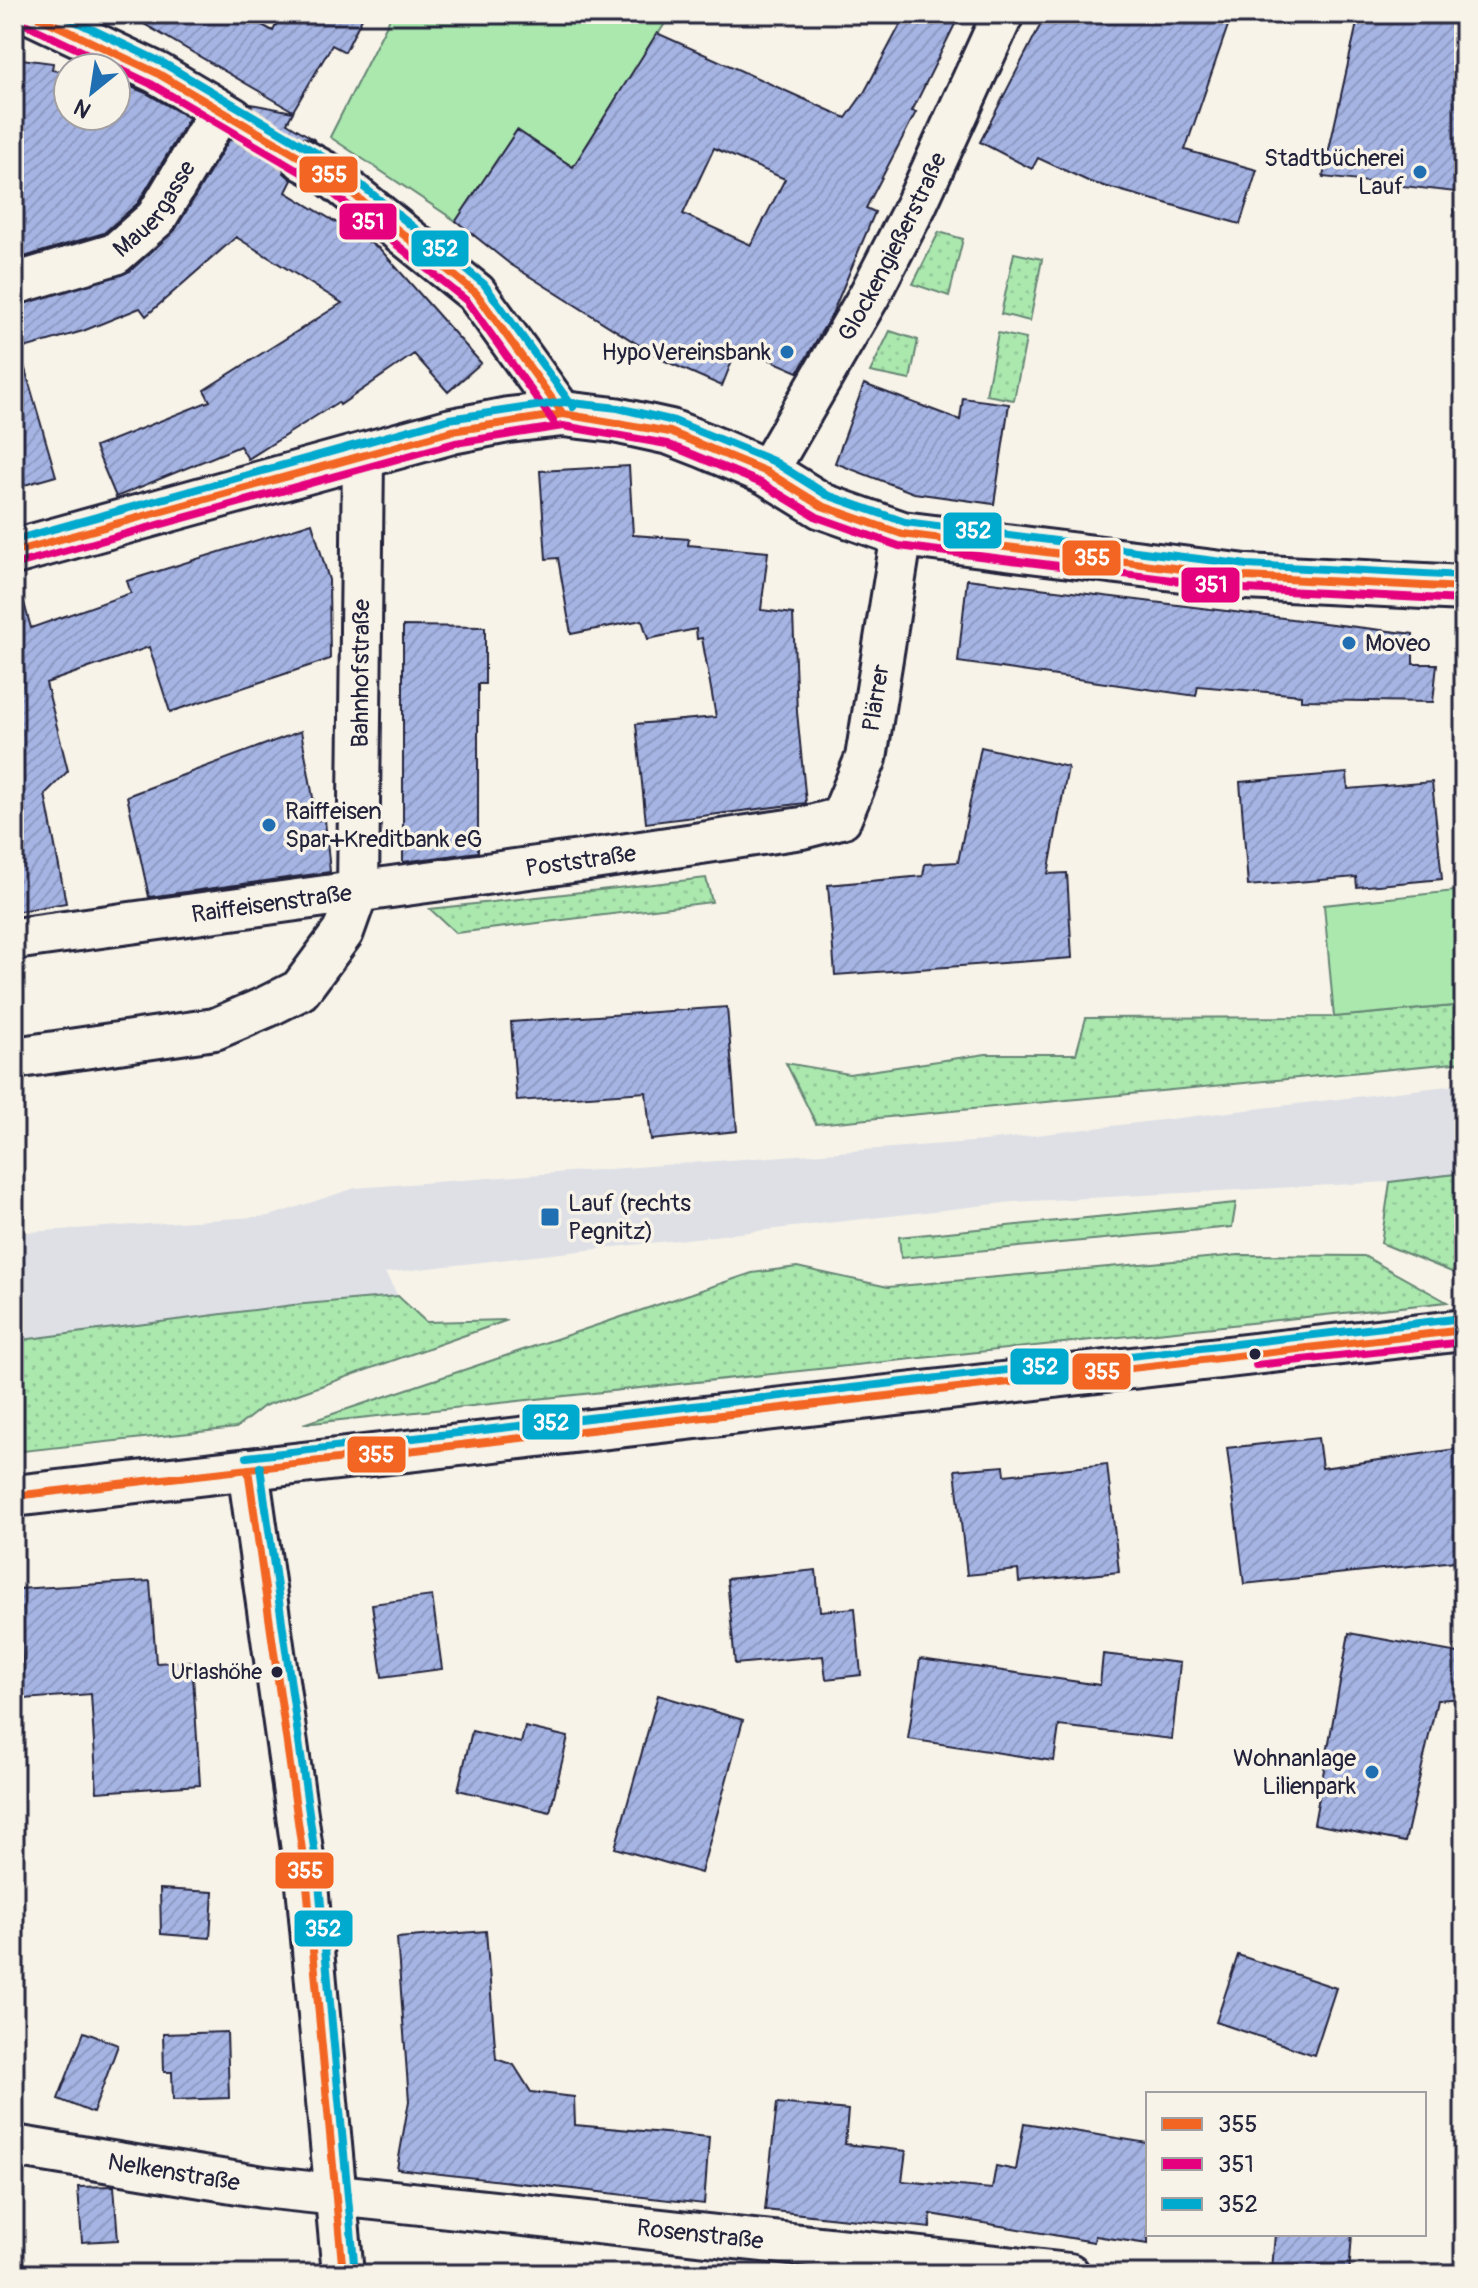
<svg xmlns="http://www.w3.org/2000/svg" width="1478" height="2288" font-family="Pangolin,sans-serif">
	<defs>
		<pattern id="grass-dots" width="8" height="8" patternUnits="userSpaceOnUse" patternTransform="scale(2)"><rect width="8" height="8" fill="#aae8ae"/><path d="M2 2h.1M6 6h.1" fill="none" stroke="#92c797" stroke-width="1.8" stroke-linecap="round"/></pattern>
		<pattern id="building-hatch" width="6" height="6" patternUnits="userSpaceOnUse" patternTransform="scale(2)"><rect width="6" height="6" fill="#a5b4e3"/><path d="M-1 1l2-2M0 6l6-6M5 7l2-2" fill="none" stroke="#8e9ac4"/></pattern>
	</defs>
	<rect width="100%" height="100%" fill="#f7f3e8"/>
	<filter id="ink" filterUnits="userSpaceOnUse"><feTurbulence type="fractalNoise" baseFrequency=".0125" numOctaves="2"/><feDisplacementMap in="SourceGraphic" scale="16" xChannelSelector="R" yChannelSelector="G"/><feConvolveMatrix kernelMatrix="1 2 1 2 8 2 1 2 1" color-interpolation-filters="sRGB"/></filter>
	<g filter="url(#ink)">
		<!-- built -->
		<path fill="#dee0e6" d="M1464,1084v89l-74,9 -377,20 -628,71 13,23 -105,9 -279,36v-108l256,-17 85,-28 630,-47z"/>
		<!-- grass -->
		<path fill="url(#grass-dots)" stroke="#668574" stroke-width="2" d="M939,232l24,7 -14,57 -36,-12z
			M1014,253l28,6 -12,62 -29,-7z
			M890,331l28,9 -8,40 -40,-8z
			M998,333l28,6 -12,61 -28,-5z
			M706,878l6,24 -256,31 -26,-24z
			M1464,1005v57l-648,62 -30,-61 63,11 137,-20h90l10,-36 248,-1z
			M1464,1173v104l-83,-34 9,-61z
			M1236,1203l-4,24 -331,31 -2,-21z
			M1239,1255l125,1 83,46 -1144,122 449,-151 45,-6 91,20z
			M398,1296l28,26 82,-2 -244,86 -28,22 -222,24v-111l279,-36z"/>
		<!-- garden -->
		<path fill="#aae8ae" stroke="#668574" stroke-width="2" d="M392,14h279l-98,153 -56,-36 -61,90 -126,-84z
			M1464,890v115l-130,12 -10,-112z"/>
		<!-- building -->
		<path fill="url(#building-hatch)" stroke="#22223b" stroke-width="2" fill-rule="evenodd" d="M127,14h115l31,17 6,-12 -9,-5h94l-19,38 -13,-7 -39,66z
			M906,14h54l-48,97 4,1 -50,96 9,4 -43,102 -34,58 -60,-26 -16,40 -59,-26 -153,-96 -54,-43 61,-91 56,37 84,-134 189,85 19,-27zM714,148l71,31 -34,66 -68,-31z
			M1046,14h186l-47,136 72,20 -17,54 -150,-42 -52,-24 -6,11 -52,-27z
			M1359,14h105v179l-141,-16z
			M14,58l39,5 -1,7 16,3v43h48v-35l30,12 43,25 -51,85 -34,30 -90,27z
			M251,104l42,8 -6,11 28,17 -13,-3 -19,11 -3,13 4,12 8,7 -6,12 94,57 101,114 -33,29 -34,-38 -74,51 -2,-3 -90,57 -8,-13 -124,51 -21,-50 115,-46 -6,-11 138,-87 -106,-66 -90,79 -6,-8 -57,23 -69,20v-45l116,-35 45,-41 54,-90 15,-2 8,-8 4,-13z
			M23,362l33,114 -42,12v-124z
			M864,384l96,36 3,-22 46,6 -15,100 -80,-11 -79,-30z
			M629,466l4,69 56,4 -1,6 80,7 -7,58 32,4 4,98 9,91 -160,20 -10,-99 80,-7 -14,-79 -5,1 -1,-10 -48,10 -6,-19 -71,14 -13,-76 -12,1 -6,-88z
			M312,523l17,57 1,79 -160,53 -21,-65 -103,36 22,88 -23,23 21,109 -52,9v-307l10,-2 7,25 100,-35 -4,-12z
			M967,579l446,55v30h24l-4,38 -132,-2v-5l-103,-9 -2,10 -238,-34z
			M403,626l82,1v57h-7v168l-75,10z
			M301,731l16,89h8l5,52 -181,25 -22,-101z
			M981,747l87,20 -20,107 19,-1 5,85 -237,17 -7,-90 95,-9 2,-12 33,-2z
			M1347,773l1,16 84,-7 10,97 -85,8 -1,-10 -108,9 -8,-104z
			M727,1007l10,124 -86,9 -5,-48 -129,9 -6,-79z
			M1318,1438l4,30 142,-20v112l-220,24 -17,-136z
			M1107,1464l12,108 -100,10 -1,-12 -51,5 -12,-105 49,-4 1,9z
			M816,1570l4,41 35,-3 6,67 -35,4 -3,-23 -88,8 -8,-85z
			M150,1581l6,82 36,-2 8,124 -103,7 -6,-98 -67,5 -6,-110z
			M432,1596l10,73 -60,8 -10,-73z
			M1349,1633l115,21v44l-27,2 -32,142 -91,-18z
			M1103,1654l77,9 -8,76 -113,-13 -5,35 -146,-22 12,-80 180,26z
			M658,1695l85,25 -42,153 -86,-25z
			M525,1727l43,10 -18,75 -92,-22 14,-59 49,12z
			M160,1889l53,3 -3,46 -49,-4z
			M486,1931l10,128 18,6 17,27 43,5 1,28 134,12 -5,67 -307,-35 12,-68 -12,-163z
			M1238,1955l98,33 -22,67 -98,-33z
			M84,2032l34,13 -25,68 -35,-14z
			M227,2032l2,66 -56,2 -1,-28h-8l-1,-38z
			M777,2103l71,7 -3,34 61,7 -4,30 90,8 4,-23 20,4 8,-47 124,20v101l-53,-8 -1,6 -163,-28 -1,14 -165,-18z
			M114,2186l4,54 -36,2 -4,-55z
			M1275,2234h77l-3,40 -77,-4z"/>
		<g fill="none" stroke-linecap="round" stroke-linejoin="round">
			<!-- minor-tunnel -->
			<path stroke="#ccc9c5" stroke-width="40" stroke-dasharray="40 20" stroke-linecap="butt" d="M233,118l70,42"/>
			<!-- minor casing -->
			<g stroke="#22223b" stroke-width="46">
				<g id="minor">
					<path d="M32,14l125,59 76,45"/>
					<path d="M303,160l24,13 149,120 87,121"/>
					<path id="s1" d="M14,284l101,-30 41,-36 64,-107"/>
					<path id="s2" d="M767,472l102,-176 47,-91 87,-191"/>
					<path id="s3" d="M14,939l573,-79 215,-32 39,-10 25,-60 36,-224"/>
					<path id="s4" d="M14,1058l201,-29 51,-22 34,-17 43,-58 15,-42 5,-433"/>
					<path d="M248,1469l59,416 36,389"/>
					<path d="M14,1496l1450,-166"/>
					<path id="s5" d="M14,2146l249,41 806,87"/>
				</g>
			</g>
			<!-- tertiary casing -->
			<g stroke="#22223b" stroke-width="50">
				<path id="tertiary" d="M14,552l438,-121 56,-11 55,-6 52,6 55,12 36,14 61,26 55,34 80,28 344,43 218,11"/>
			</g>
			<!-- minor -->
			<use href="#minor" stroke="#f7f3e8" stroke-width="40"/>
			<!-- tertiary -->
			<use href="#tertiary" stroke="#f7f3e8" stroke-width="44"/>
			<!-- bus-1 casing -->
			<g stroke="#f7f3e8" stroke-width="14">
				<path id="bus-1" d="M32,14l125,59 170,100 149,120 87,121
					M14,552l438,-121 111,-17 107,18 97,40 55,34 80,28 344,43 218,11
					M248,1469l59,416 36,389
					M14,1496l1450,-166"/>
			</g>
			<!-- bus-2 casing -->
			<g stroke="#f7f3e8" stroke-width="14">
				<path id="bus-2" d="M27,25l124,59 169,99 147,118 86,120
					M17,564l438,-121 108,-17 104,18 94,39 56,34 82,29 346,43 218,11
					M1256,1365l208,-23"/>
			</g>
			<!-- bus-3 casing -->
			<g stroke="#f7f3e8" stroke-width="14">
				<path id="bus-3" d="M60,14l103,49 172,101 149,120 89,123
					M14,540l435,-121 114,-17 55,6 56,13 99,40 54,34 78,27 342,43 217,11
					M247,1457l1216,-139
					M260,1467l59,416 36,390"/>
			</g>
			<!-- bus-1 -->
			<use href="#bus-1" stroke="#f26522" stroke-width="8"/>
			<!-- bus-2 -->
			<use href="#bus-2" stroke="#e5007d" stroke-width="8"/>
			<!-- bus-3 -->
			<use href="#bus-3" stroke="#00a9ce" stroke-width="8"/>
		</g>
	</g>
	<!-- markers -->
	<g fill="#1f6fb2" stroke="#f7f3e8" stroke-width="3">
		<circle cx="1420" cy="172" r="8"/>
		<circle cx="787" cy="352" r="8"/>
		<circle cx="1349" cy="643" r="8"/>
		<circle cx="269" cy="825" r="8"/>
		<rect x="540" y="1207" width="20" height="20" rx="4"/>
		<circle cx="1372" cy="1772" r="8"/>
	</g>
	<g fill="#22223b" stroke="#f7f3e8" stroke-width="3">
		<circle cx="1255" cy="1354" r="7"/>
		<circle cx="277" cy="1672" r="7"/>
	</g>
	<g text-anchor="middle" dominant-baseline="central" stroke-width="7" stroke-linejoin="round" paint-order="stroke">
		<!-- bus labels -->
		<g font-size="22" fill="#22223b" stroke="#f7f3e8" text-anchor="end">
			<text x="262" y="1672">Urlashöhe</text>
		</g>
		<!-- poi labels -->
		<g font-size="24" fill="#22223b" stroke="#f7f3e8" text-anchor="end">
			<text x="1404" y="158">Stadtbücherei<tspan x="1404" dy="28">Lauf</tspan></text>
			<text x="771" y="352">HypoVereinsbank</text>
			<text x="1365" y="643" text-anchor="start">Moveo</text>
			<text x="285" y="811" text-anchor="start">Raiffeisen<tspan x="285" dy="28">Spar+Kreditbank eG</tspan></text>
			<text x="568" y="1203" text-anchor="start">Lauf (rechts<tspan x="568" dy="28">Pegnitz)</tspan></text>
			<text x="1356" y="1758">Wohnanlage<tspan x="1356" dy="28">Lilienpark</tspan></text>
		</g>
		<!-- street labels -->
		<g font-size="24" fill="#22223b" stroke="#f7f3e8">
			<text stroke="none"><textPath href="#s1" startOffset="166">Mauergasse</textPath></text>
			<text stroke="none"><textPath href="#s2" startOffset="258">Glockengießerstraße</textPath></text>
			<text stroke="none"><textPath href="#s4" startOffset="630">Bahnhofstraße</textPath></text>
			<text stroke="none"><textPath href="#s3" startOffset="962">Plärrer</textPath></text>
			<text stroke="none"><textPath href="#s3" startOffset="572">Poststraße</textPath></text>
			<text stroke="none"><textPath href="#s3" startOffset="260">Raiffeisenstraße</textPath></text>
			<text stroke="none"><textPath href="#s5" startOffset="162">Nelkenstraße</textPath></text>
			<text stroke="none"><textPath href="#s5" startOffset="692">Rosenstraße</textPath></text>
		</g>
	</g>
	<g stroke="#f7f3e8" stroke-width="3">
		<rect x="298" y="155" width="61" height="39" rx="8" fill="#f26522"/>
		<rect x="338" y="202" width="60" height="39" rx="8" fill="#e5007d"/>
		<rect x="410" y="229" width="60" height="39" rx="8" fill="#00a9ce"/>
		<rect x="942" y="511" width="61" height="39" rx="8" fill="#00a9ce"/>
		<rect x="1061" y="539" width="61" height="38" rx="8" fill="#f26522"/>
		<rect x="1180" y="566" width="61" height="38" rx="8" fill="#e5007d"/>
		<rect x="1009" y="1347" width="61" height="39" rx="8" fill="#00a9ce"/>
		<rect x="1071" y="1352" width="61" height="39" rx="8" fill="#f26522"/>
		<rect x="521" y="1403" width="60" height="38" rx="8" fill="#00a9ce"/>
		<rect x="346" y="1435" width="61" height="39" rx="8" fill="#f26522"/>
		<rect x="274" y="1851" width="61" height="39" rx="8" fill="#f26522"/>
		<rect x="293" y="1909" width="61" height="39" rx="8" fill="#00a9ce"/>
	</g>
	<g font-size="22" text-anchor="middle" font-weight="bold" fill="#fff">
		<text x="329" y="182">355</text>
		<text x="368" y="229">351</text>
		<text x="440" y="256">352</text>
		<text x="973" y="538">352</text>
		<text x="1092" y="565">355</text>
		<text x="1211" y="592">351</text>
		<text x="1040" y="1374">352</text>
		<text x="1102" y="1379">355</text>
		<text x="551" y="1430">352</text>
		<text x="376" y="1462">355</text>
		<text x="305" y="1878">355</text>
		<text x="323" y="1936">352</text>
	</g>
	<!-- margin -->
	<rect width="1478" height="2288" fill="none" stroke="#f7f3e8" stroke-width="48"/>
	<rect x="24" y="24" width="1430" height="2240" fill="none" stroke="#22223b" stroke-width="3" filter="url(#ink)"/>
	<!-- legend -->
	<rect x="1146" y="2092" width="280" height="144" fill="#f7f3e8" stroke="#a29fa3" stroke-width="2"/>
	<rect x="1162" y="2118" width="40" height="12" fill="#f26522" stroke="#a29fa3" stroke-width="2"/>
	<text x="1218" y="2132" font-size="24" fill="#22223b">355</text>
	<rect x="1162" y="2158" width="40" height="12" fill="#e5007d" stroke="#a29fa3" stroke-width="2"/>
	<text x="1218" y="2172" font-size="24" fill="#22223b">351</text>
	<rect x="1162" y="2198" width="40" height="12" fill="#00a9ce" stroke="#a29fa3" stroke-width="2"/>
	<text x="1218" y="2212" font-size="24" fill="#22223b">352</text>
	<!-- north arrow -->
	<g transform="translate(92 92) rotate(210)"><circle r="38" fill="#f7f3e8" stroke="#a29fa3" stroke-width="2"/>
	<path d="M0-6L14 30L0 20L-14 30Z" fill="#1f6fb2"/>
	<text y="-12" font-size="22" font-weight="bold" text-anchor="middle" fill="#22223b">N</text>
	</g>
</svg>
